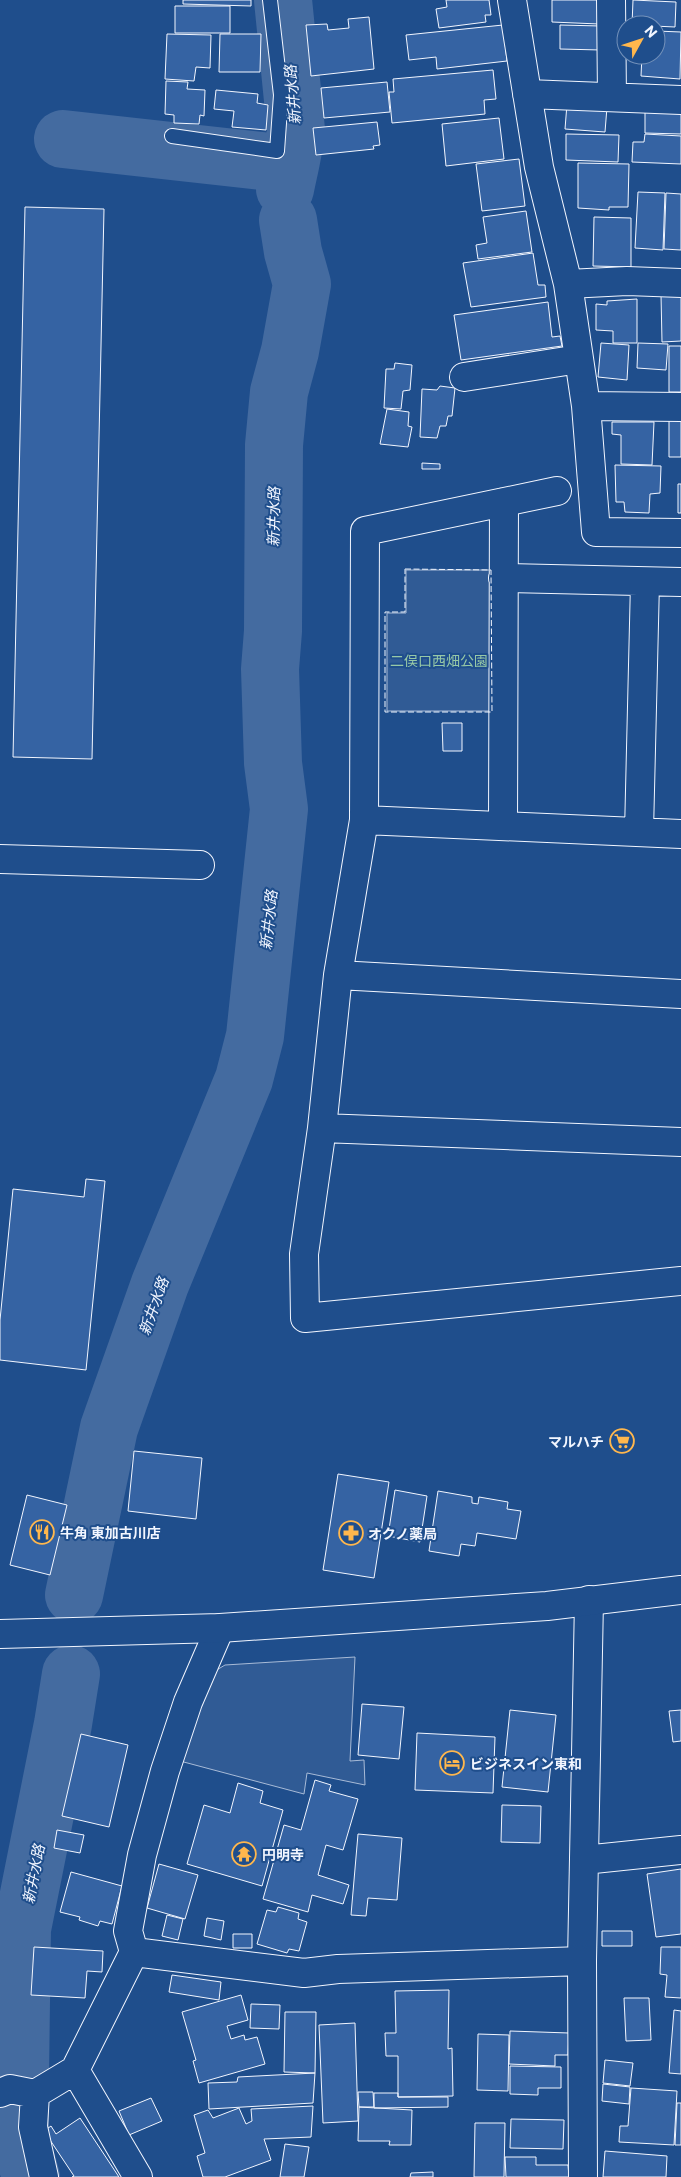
<svg xmlns="http://www.w3.org/2000/svg" width="681" height="2177" font-family="Commissioner,'Noto Sans JP',sans-serif">
	<rect width="100%" height="100%" fill="#1f4e8c"/>
	<!-- green -->
	<path fill="#305b95" stroke="#a8bbd7" d="M406,570h84v141h-103v-98h19z
		M355,1657l-5,104 14,-1 1,25 -58,-12 -3,21 -124,-33 12,-38 23,-52 10,-6z"/>
	<g fill="none" stroke-linecap="round" stroke-linejoin="round">
		<!-- river -->
		<path stroke="#446ba0" stroke-width="58" d="M283,0l13,130c-2,20 -7,39 -11,59
			M63,139l199,22
			M74,1595l35,-167 51,-144 84,-205 11,-43 24,-227 -6,-46 -3,-94 3,-38 1,-186 5,-53 11,-41 12,-67 -9,-32 -5,-32
			M20,2076l2,-147 41,-205 8,-50
			M20,2109v31l11,37"/>
	</g>
	<!-- building -->
	<path fill="#3563a3" stroke="#f2f6ff" d="M183,0h68v6l-68,-2z
		M446,0h43l2,15h-6l1,7 -47,6 -3,-19 11,-2z
		M552,0h47v24l-47,-2z
		M633,0l43,2 -1,25 -43,-2z
		M175,6h55v27h-55z
		M369,17l5,52 -63,7 -5,-51 21,-1 1,6 21,-2 -1,-9z
		M503,25l4,36 -70,8 -1,-12 -27,3 -3,-25z
		M560,25l41,1v24l-41,-1z
		M656,31l25,1 -1,47 -39,-3 1,-21h14z
		M167,34l44,1 -1,33 -14,-1 -2,14 -29,-2z
		M220,34h41l-1,38h-41z
		M493,70l3,29 -12,1 1,14 -93,9 -3,-31h5l-1,-13z
		M166,81l22,1 -1,7 18,1 -1,26 -4,-1 -1,9 -25,-1v-8l-9,-1z
		M387,82l3,30 -66,6 -3,-30z
		M216,90l42,4 -1,9 11,2 -2,25 -34,-3 2,-16 -20,-2z
		M567,104l40,3 -2,25 -40,-3z
		M645,110l36,2v22l-36,-1z
		M499,118l5,41 -58,7 -4,-42z
		M377,122l3,23 -7,1 1,3 -58,6 -3,-27z
		M566,134l53,1 -1,27 -52,-2z
		M645,134l36,2v28l-49,-2 1,-20h11z
		M519,159l6,47 -43,5 -6,-47z
		M578,163l51,1 -1,43h-19v3l-31,-2z
		M638,192l27,1 -2,57 -28,-2z
		M666,193l15,1v56l-17,-1z
		M25,207l79,2 -12,550 -79,-2z
		M526,211l6,41 -54,7 -2,-14 11,-2 -4,-26z
		M594,217l37,1v49l-38,-1z
		M533,253l5,32h7l1,12 -75,10 -8,-44z
		M661,295h20v46l-19,1z
		M637,299v44h-24v-12l-17,-1v-26l11,1v-4z
		M548,302l4,35 8,-1 2,10 -101,14 -7,-45z
		M601,343l28,2 -2,35 -29,-3z
		M638,343l30,1 -2,26 -29,-2z
		M669,346h12v46h-12z
		M395,363l17,2 -2,25 -7,1 -2,18 -17,-1 2,-39h8z
		M440,386l15,2 -3,28h-4l-2,10h-6l-3,12 -17,-1 2,-48 15,1z
		M387,409l22,3 -1,14 4,1 -4,20 -28,-3z
		M669,414h12v43h-12z
		M612,422h42l-2,43 -31,-1v-29l-9,-1z
		M422,463l18,1v5h-18z
		M615,465l46,1 -1,27 -10,1 -1,19 -24,-1 -1,-10h-8z
		M678,484h3v29h-3z
		M442,723h20v28h-19z
		M86,1179l19,2 -19,189 -86,-10v-40l13,-131 71,8z
		M134,1451l68,7 -6,61 -68,-8z
		M338,1474l51,8 -15,96 -51,-8z
		M395,1490l32,6 -7,46 -32,-6z
		M438,1491l34,6v6l6,1 1,-7 29,5 -1,7 14,2 -5,28 -39,-6 -2,13 -14,-2 -2,12 -30,-5z
		M27,1495l40,10 -17,70 -40,-10z
		M362,1704l42,3 -5,52 -41,-4z
		M510,1710l46,5 -8,77 -46,-5z
		M681,1710v31l-8,1 -4,-31z
		M417,1733l78,4 -2,56 -78,-3z
		M81,1734l47,11 -19,82 -47,-11z
		M315,1780l16,5 -2,6 29,8 -15,51 -17,-5 -8,30 31,10 -6,19 -31,-9 -4,17 -45,-13 21,-74 17,5z
		M238,1783l25,8 -3,12 23,7 -21,76 -75,-22 17,-59 26,8z
		M502,1805l39,1 -1,37 -39,-1z
		M57,1830l27,5 -4,18 -26,-5z
		M358,1834l44,4 -5,62 -29,-2 -2,18 -15,-1z
		M159,1864l39,11 -13,44 -38,-11z
		M681,1869v65l-25,3 -9,-63z
		M71,1872l51,14 -10,38 -12,-3 -2,5 -19,-6 1,-3 -20,-5z
		M278,1907l21,6 -1,6 9,3 -8,29 -10,-2 -2,4 -30,-9 10,-34 9,2z
		M167,1915l16,4 -5,21 -16,-4z
		M207,1918l17,3 -3,19 -17,-4z
		M602,1931h30v15h-30z
		M233,1934h19v14h-19z
		M34,1947l69,4 -1,21 -15,-1 -2,27 -54,-3z
		M661,1947h20v51l-16,-1 2,-22 -7,-1z
		M172,1975l49,7 -2,18 -50,-8z
		M449,1990l-1,59 4,-1 1,48 -55,1v-41h-12l-1,-23h11l-1,-42z
		M241,1995l7,25 -21,6 4,13 13,-4 1,5 12,-3 8,27 -66,19 -6,-22 3,-1 -14,-48z
		M624,1998h25l2,42 -25,1z
		M251,2004l29,1 -1,24 -29,-1z
		M674,2010l7,1v63l-12,-1z
		M285,2012h31l-1,61 -31,-1z
		M355,2023l3,98 -35,2 -4,-98z
		M510,2031l59,2 -1,22h-13v11l-46,-2z
		M478,2034l31,1 -1,56 -31,-1z
		M605,2060l28,3 -3,23 -27,-3z
		M510,2066l51,1v21h-23v7l-28,-1z
		M315,2073l-2,30 -104,6 -1,-26 29,-1 1,-5z
		M603,2084l27,3 -1,17 -27,-3z
		M631,2088l46,3 -3,54 -55,-3 1,-16h8z
		M358,2092h15l1,15h-15z
		M374,2093h24v4h50v10l-74,1z
		M151,2098l11,23 -33,14 -10,-24z
		M677,2103h4v42h-6z
		M313,2106l-2,31 -47,2 7,21 -46,17h-22l-6,-21 8,-3 -11,-38 14,-5 5,8 26,-10 7,16 6,-3 -1,-12z
		M359,2107l53,3 -1,35h-22l1,-4h-32z
		M80,2118l39,59h-47l2,-1 -30,-45 7,-5 5,8z
		M511,2119l53,1 -1,29 -53,-1z
		M475,2123h30l-1,54h-30z
		M285,2144l24,3 -5,30h-24z
		M605,2151l62,5 -1,21h-63z
		M505,2157h31v8h32l1,12h-63z
		M433,2172v5h-23l1,-4z"/>
	<g fill="none" stroke-linecap="round" stroke-linejoin="round">
		<!-- service casing -->
		<g stroke="#f2f6ff" stroke-width="16">
			<path id="service" d="M172,136l105,15 4,-56 -11,-95"/>
		</g>
		<!-- minor casing -->
		<g stroke="#f2f6ff" stroke-width="30">
			<path id="minor" d="M512,0l27,167 29,117 18,122 10,126 85,1
				M611,0l1,97
				M527,94l154,6
				M568,284l59,-3 54,2
				M464,377l115,-18
				M586,406l95,1
				M557,491l-192,40 -1,289 -26,155 -16,153 -18,126 1,64 376,-37
				M503,578l178,4
				M364,820l317,14
				M503,825l1,-323
				M639,832l6,-250
				M0,859l200,6
				M338,975l343,19
				M322,1128l359,14
				M584,1860l97,-10
				M134,1952l170,21 34,-4 244,-8
				M0,2093l10,-4 25,5 40,-24
				M35,2094l-2,33 11,50
				M138,2177l-63,-107 59,-118 -6,-21 14,-76 23,-84 23,-69 32,-74
				M583,2177l-1,-216 7,-361"/>
		</g>
		<!-- tertiary casing -->
		<g stroke="#f2f6ff" stroke-width="30">
			<path id="tertiary" d="M0,1634l220,-6 327,-22 134,-16"/>
		</g>
		<!-- service -->
		<use href="#service" stroke="#1f4e8c" stroke-width="14"/>
		<!-- minor -->
		<use href="#minor" stroke="#1f4e8c" stroke-width="28"/>
		<!-- tertiary -->
		<use href="#tertiary" stroke="#1f4e8c" stroke-width="28"/>
		<!-- fence -->
		<path stroke="#f2f6ff" stroke-width="1" stroke-dasharray="6 2.5" stroke-linecap="butt" d="M405,569l86,1 1,142h-107v-100h20z"/>
	</g>
	<!-- icons -->
	<defs>
		<g id="supermarket-ring" transform="scale(1.25)"><circle r="9.5" fill="#1f4e8c" stroke="#ffb74d" stroke-width="1.5"/><path d="M-6-5.5h2.5l.6 2H6L4.5 2H-2.5L-4.4-4H-6ZM-1.5 3.2a1.3 1.3 0 1 0 .1 0ZM3 3.2a1.3 1.3 0 1 0 .1 0Z" fill="#ffb74d"/></g>
		<g id="restaurant-ring" transform="scale(1.25)"><circle r="9.5" fill="#1f4e8c" stroke="#ffb74d" stroke-width="1.5"/><path d="M-5-6h1v4h1v-4h1v4h1v-4h1v5L-1.5 .5V6h-2V.5L-5-1ZM5-6V6H3V1.5H1.5Q1.5-4 5-6Z" fill="#ffb74d"/></g>
		<g id="pharmacy-ring" transform="scale(1.25)"><circle r="9.5" fill="#1f4e8c" stroke="#ffb74d" stroke-width="1.5"/><path d="M-2-6h4v4h4v4h-4v4h-4v-4h-4v-4h4Z" fill="#ffb74d"/></g>
		<g id="hotel-ring" transform="scale(1.25)"><circle r="9.5" fill="#1f4e8c" stroke="#ffb74d" stroke-width="1.5"/><path d="M-6-4.5h1.5V1H6V5H4.5V3h-9V5H-6ZM-4 0a1.8 1.8 0 1 1 3.6 0ZM.5 0V-2.5h3Q6-2.5 6 0Z" fill="#ffb74d"/></g>
		<g id="temple-ring" transform="scale(1.25)"><circle r="9.5" fill="#1f4e8c" stroke="#ffb74d" stroke-width="1.5"/><path d="M0-6L5-2H3V0L6.5 2.5H4V6H1.5V3h-3V6H-4V2.5H-6.5L-3 0V-2H-5Z" fill="#ffb74d"/></g>
	</defs>
	<g fill-rule="evenodd">
		<use href="#supermarket-ring" x="622" y="1441"/>
		<use href="#restaurant-ring" x="42" y="1532"/>
		<use href="#pharmacy-ring" x="351" y="1533"/>
		<use href="#hotel-ring" x="452" y="1763"/>
		<use href="#temple-ring" x="244" y="1854"/>
	</g>
	<g text-anchor="middle" dominant-baseline="central" stroke-width="4" stroke-linejoin="round" paint-order="stroke">
		<!-- park labels -->
		<g font-size="14" fill="#97c8a6" stroke="#1f4e8c">
			<text x="439" y="660">二俣口西畑公園</text>
		</g>
		<!-- poi labels -->
		<g font-size="14" font-weight="bold" fill="#f2f6ff" stroke="#1f4e8c" text-anchor="start">
			<text x="604" y="1441" text-anchor="end">マルハチ</text>
			<text x="60" y="1532">牛角 東加古川店</text>
			<text x="368" y="1533">オクノ薬局</text>
			<text x="470" y="1763">ビジネスイン東和</text>
			<text x="262" y="1854">円明寺</text>
		</g>
		<!-- water labels -->
		<g font-size="15" font-style="italic" fill="#f2f6ff" stroke="#1f4e8c">
			<text transform="translate(292 95) rotate(-95)">新井水路</text>
			<text transform="translate(273 517) rotate(-89)">新井水路</text>
			<text transform="translate(268 920) rotate(-84)">新井水路</text>
			<text transform="translate(153 1306) rotate(-70)">新井水路</text>
			<text transform="translate(33 1874) rotate(-79)">新井水路</text>
		</g>
	</g>
	<!-- north arrow -->
	<g transform="translate(641 40) rotate(50)"><circle r="24" fill="#1f4e8c" stroke="#7391ba"/>
	<path d="M0-4L9 19L0 12L-9 19Z" fill="#ffb74d"/>
	<text y="-8" font-size="14" font-weight="bold" text-anchor="middle" fill="#f2f6ff">N</text>
	</g>
</svg>
